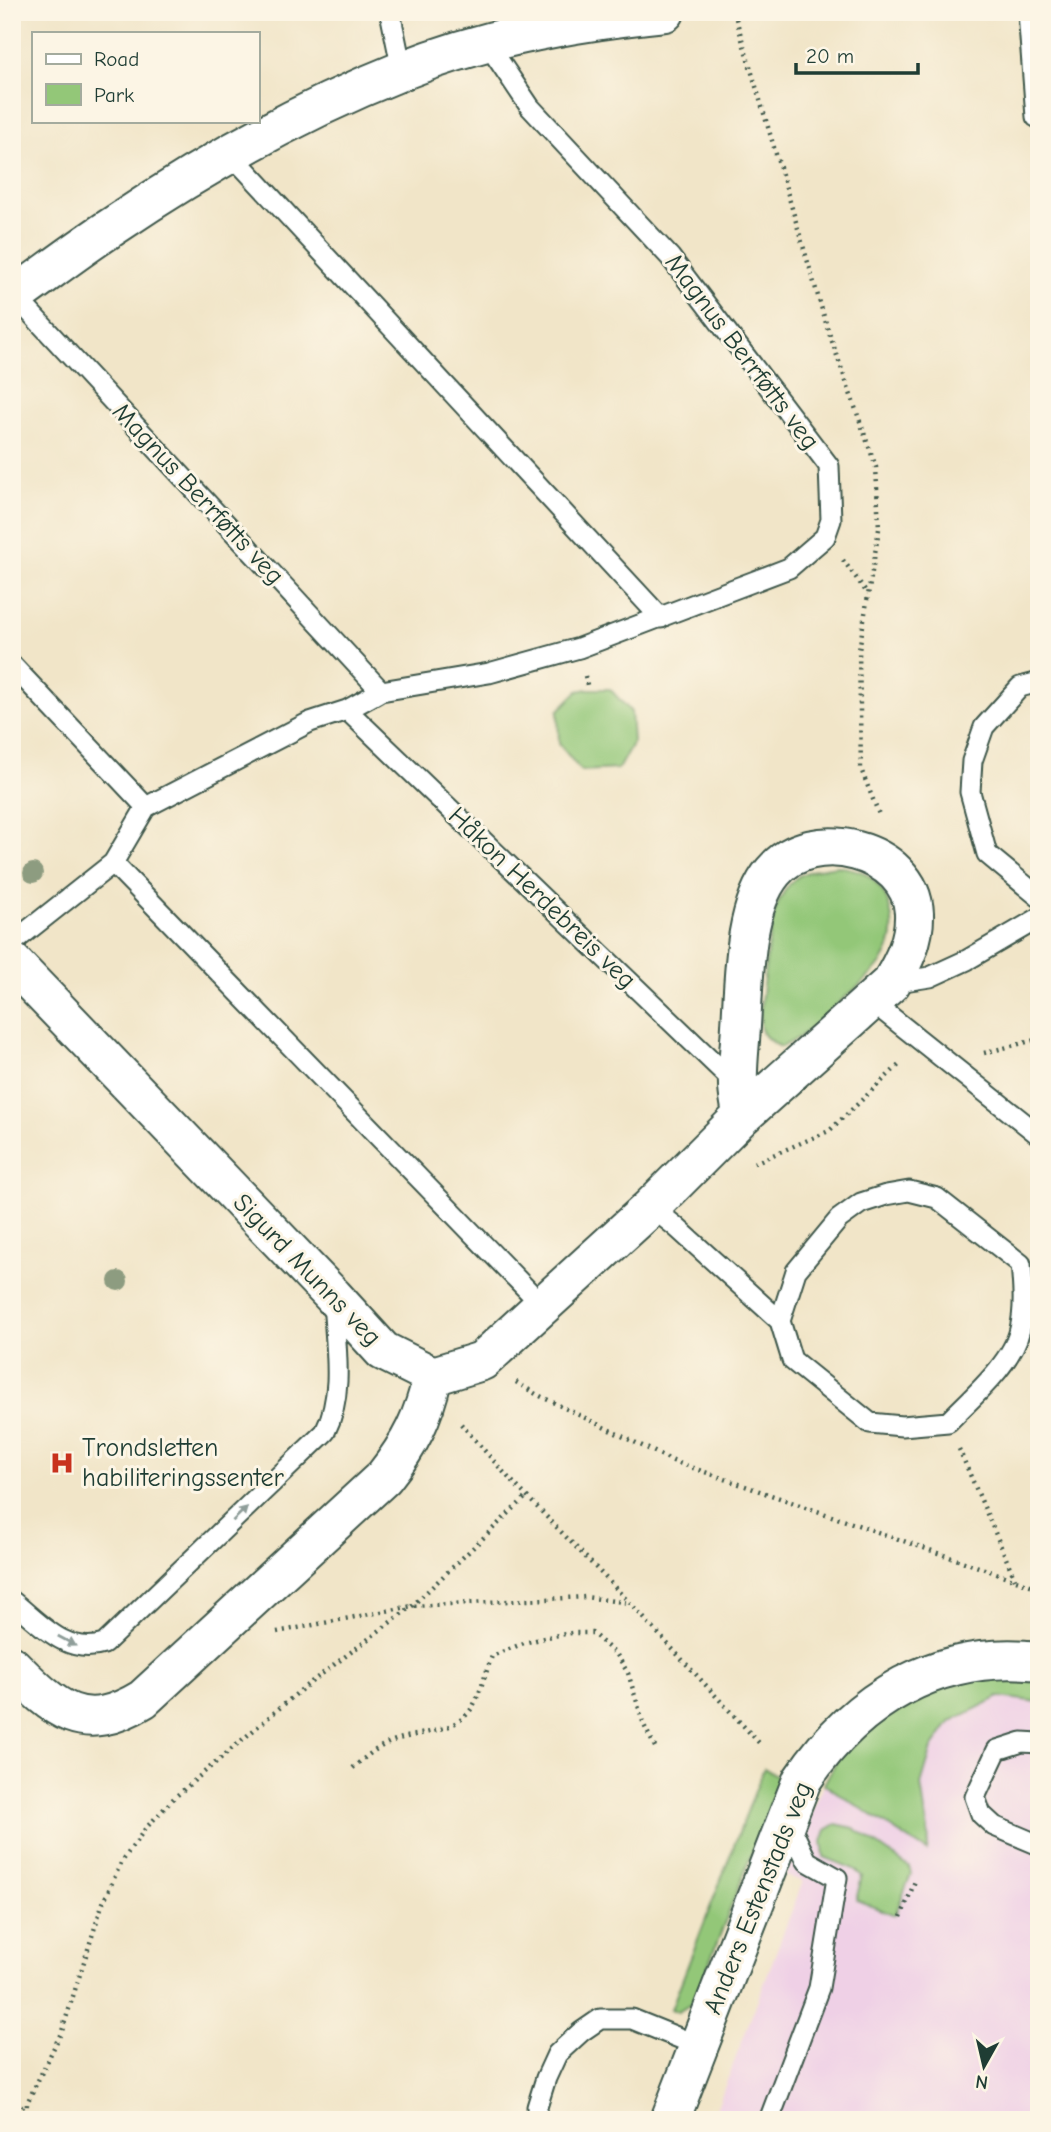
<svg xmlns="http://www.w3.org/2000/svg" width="1051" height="2132" font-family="'Comic Neue',sans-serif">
	<rect width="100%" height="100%" fill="#fcf5e5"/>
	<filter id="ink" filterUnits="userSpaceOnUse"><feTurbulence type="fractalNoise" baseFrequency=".0143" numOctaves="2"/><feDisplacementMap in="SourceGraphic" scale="14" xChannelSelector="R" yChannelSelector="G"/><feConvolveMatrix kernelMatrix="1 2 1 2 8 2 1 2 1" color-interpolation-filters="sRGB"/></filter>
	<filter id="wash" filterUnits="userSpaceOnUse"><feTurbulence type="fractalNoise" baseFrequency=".00686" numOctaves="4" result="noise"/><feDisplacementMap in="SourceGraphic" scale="28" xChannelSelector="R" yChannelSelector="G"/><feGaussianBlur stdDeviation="1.57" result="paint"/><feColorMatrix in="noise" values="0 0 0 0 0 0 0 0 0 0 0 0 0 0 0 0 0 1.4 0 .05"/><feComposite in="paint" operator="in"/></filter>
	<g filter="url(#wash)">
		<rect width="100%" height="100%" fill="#f1e5c8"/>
		<!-- built -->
		<path fill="#efd0e6" d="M1039,1678v442h-327l91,-239 -18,-5 39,-92 14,-26z"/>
		<!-- green -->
		<path fill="#93c778" stroke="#598256" stroke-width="2" d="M588,689h22l21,23 2,30 -15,27 -37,2 -22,-27 -1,-33 20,-20z
			M838,866c8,2 19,3 26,7 28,16 37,60 19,87 -11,17 -31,31 -47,45 -17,16 -33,33 -55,42 -8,-4 -17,-9 -20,-18 -4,-14 9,-97 13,-114 3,-13 12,-29 22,-37 11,-8 28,-10 42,-12z
			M1019,1675l20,3v24l-40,-5 -48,24 -19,27 -11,37 8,53 -2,13 -103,-67 14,-26 44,-41 38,-23 49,-14z
			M764,1768l17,10 -87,224 -16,10 -7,-3z
			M836,1824l18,4 55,39 2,7 -16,41 -39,-15 6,-24 -8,-7 -30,-12 -2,-16 4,-11z"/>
	</g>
	<g filter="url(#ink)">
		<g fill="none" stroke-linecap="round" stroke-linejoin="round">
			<!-- service casing -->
			<g stroke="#3e564a" stroke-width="23">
				<path id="service" d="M390,12l12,58
					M1028,12l8,105
					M231,154l430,464
					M15,296l366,395
					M12,665l134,142
					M1039,682l-19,5 -36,40 -12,34 -2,31 17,62 52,43
					M347,710l390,375
					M113,863l430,443
					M12,943l101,-80 33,-56 164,-85 37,-12 34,-19 108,-18 90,-25 210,-80 36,-31 6,-17 -2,-54 -159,-209 -140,-150 -43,-64
					M891,983l39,-6 37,-17 72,-42
					M871,1001l168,134
					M651,1207l24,19 105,95 12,39 78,63 32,3 46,-4c23,-24 65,-59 72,-93 5,-21 3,-43 1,-65l-84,-66 -28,-7 -23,4 -25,8 -22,16 -43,52 -16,50
					M12,1601c28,22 54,55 92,43l221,-212c20,-39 10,-89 8,-132
					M1039,1743l-17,-1 -25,8 -22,47 6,17 13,12 45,19
					M538,2120l-1,-13 9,-29 11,-24 24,-22 19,-13h32l67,27
					M769,2120l50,-132 18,-110 -30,-17 -19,-40"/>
			</g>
			<!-- minor casing -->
			<g stroke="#3e564a" stroke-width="42">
				<path id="minor" d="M12,298c34,-24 66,-49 100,-71 90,-61 188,-116 289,-156 84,-34 174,-50 264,-59
					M12,962l321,334 50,55 50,25
					M433,1376l49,-15 169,-154 91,-91 149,-133c13,-22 24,-44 23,-70 -3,-64 -103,-88 -141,-41 -30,36 -29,109 -32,154 -1,20 -4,40 -3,59 0,10 3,21 4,31
					M12,1666c44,44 70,70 131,33l241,-222c27,-34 39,-59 49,-101
					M670,2120l132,-340c54,-81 137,-131 237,-119"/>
			</g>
			<!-- path -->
			<path stroke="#3e564a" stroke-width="4.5" stroke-dasharray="2 5" stroke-linecap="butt" d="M734,12l94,318 48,137 3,62 -20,121 2,119 19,48
				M843,560l25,34
				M585,676l3,13
				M984,1053l55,-14
				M754,1163l75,-32 72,-68
				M1034,1238l5,-10
				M516,1382l20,12 137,67 366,127
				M461,1424l47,53 122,126 132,143
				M959,1449l56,130
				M277,1632l135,-26 173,-9 44,6
				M353,1768c13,-12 28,-24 46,-29 23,-7 53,-7 70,-27 10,-12 17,-41 23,-56l32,-13 28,-7 20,-3h20l25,22 11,18 16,52 12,24
				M901,1917l14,-36
				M12,2117l14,-13
				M26,2120l1,-17 35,-72 40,-126 19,-42 24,-34 30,-32 127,-108 110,-83 115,-110"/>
			<!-- service -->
			<use href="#service" stroke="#fff" stroke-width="19"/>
			<!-- minor -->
			<use href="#minor" stroke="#fff" stroke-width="38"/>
		</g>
		<!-- trees -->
		<g fill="#8d9c80">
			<circle cx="33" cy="873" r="10"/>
			<circle cx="118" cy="1281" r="10"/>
		</g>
		<!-- one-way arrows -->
		<defs><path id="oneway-solid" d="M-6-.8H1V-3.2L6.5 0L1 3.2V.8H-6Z" transform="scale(1.75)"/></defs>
		<g fill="#8f9e9a">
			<use href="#oneway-solid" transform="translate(240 1514) rotate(-44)"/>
			<use href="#oneway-solid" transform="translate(67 1641) rotate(29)"/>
		</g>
	</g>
	<!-- icons -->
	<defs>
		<g id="hospital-bare" transform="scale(1.89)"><path d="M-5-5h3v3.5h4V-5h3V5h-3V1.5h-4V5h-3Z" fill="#c8321e" stroke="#fcf5e5" stroke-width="2.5" paint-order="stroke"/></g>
	</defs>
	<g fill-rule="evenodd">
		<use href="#hospital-bare" x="62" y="1463"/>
	</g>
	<g text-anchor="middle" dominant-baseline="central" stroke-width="6" stroke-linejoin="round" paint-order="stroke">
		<!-- street labels -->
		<g font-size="26" fill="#1f3d34" stroke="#fcf5e5">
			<text transform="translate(742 352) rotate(53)">Magnus Berrføtts veg</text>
			<text transform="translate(198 494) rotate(47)">Magnus Berrføtts veg</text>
			<text transform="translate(542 898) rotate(44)">Håkon Herdebreis veg</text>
			<text transform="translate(307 1270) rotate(46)">Sigurd Munns veg</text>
			<text transform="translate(758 1898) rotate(-68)">Anders Estenstads veg</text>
		</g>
		<!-- poi labels -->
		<g font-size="26" fill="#1f3d34" stroke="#fcf5e5" text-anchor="start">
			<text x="82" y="1448">Trondsletten<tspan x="82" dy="30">habiliteringssenter</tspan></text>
		</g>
	</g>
	<!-- margin -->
	<rect width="1051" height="2132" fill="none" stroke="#fcf5e5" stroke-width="42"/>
	<!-- legend -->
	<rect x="32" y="32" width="228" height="91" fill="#fcf5e5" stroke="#a4ab9e" stroke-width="2"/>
	<rect x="46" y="54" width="35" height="10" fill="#ffffff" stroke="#a4ab9e" stroke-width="2"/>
	<text x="94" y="66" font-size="21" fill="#1f3d34">Road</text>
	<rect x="46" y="84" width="35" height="21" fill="#93c778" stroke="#a4ab9e" stroke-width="2"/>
	<text x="94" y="102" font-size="21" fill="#1f3d34">Park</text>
	<!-- north arrow -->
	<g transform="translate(984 2066) rotate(188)" stroke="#fcf5e5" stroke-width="5" paint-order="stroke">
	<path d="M0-5L12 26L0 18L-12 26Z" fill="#1f3d34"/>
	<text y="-10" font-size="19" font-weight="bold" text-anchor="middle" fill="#1f3d34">N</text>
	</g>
	<!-- scale -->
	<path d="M796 63v10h122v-10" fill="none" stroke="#1f3d34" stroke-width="3.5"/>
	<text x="806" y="63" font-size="21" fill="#1f3d34" stroke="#fcf5e5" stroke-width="5" paint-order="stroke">20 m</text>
</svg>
